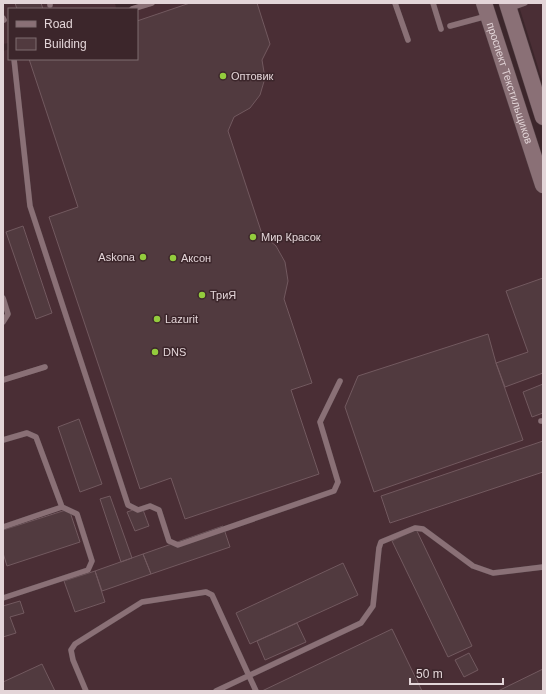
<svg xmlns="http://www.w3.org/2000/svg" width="546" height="694" font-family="Arial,sans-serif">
	<rect width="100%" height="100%" fill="#3c262b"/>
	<!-- built -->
	<path fill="#4a2e35" d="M3,3h112l1,5 -107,1v34l-6,1z
		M142,3h345l56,173v515h-540v-640l6,-2v10h128v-50l6,-4z
		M518,3h25v80z"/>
	<!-- building -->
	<path fill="#513a3f" stroke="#72595f" d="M15,3h26l2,6h-26z
		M190,3h67l13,41 -8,16 3,18 -5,17 -10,13 -16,9 -6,14 34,103 14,12 9,16 3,19 -4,18 28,84 -21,7 28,84 -134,45 -14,-41 -31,11 -91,-272 29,-10 -49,-148h108v-38z
		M23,226l29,87 -16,6 -30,-87z
		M543,278v95l-38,14 -9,-24 32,-11 -22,-61z
		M488,334l8,29 27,77 -149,52 -29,-85 13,-31z
		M543,384v29l-11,4 -9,-25z
		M79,419l23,65 -22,8 -22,-65z
		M543,441v31l-153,51 -9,-27z
		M110,496l22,62 -11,4 -21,-63z
		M142,507l7,19 -14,5 -8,-19z
		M69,509l11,33 -73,24 -4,-13v-23z
		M223,526l7,21 -79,27 -8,-20z
		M416,529l56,117 -24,11 -56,-116z
		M143,554l8,20 -49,17 -7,-20z
		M343,563l15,32 -108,49 -14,-31z
		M95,571l10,31 -30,10 -11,-31z
		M20,601l4,12 -14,4 6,16 -13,4v-31z
		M297,623l9,19 -41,18 -8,-19z
		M392,629l30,62h-160z
		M469,653l9,17 -14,7 -9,-17z
		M42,664l13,27h-52v-9z
		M543,669v22h-45z"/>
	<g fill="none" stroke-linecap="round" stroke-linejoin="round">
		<!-- lane casing -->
		<g stroke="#544247" stroke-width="6">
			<path id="lane" d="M50,3v2
				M395,3l13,37
				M433,3l8,26
				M511,8l14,-5
				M132,9l20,-6
				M3,18l1,2
				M450,26l37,-10
				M14,59l16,147 98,299 10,5 12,-4 9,4 10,31 9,4 156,-54 4,-9 -18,-60 20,-41
				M3,298l5,16 -5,8
				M3,380l42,-13
				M541,421h2
				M3,440l24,-7 9,4 26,70 15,7 15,47 -4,9 -85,28
				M3,527l59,-20
				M86,691l-13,-31 -2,-10 4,-6 67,-42 64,-10 6,3 44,96
				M216,691l145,-68 12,-17 6,-58 2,-6 34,-14 8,1 50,37 20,7 50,-6"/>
		</g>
		<!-- secondary casing -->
		<g stroke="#544247" stroke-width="17">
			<g id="secondary">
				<path id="s1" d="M484,3l59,182"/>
				<path d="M507,3l36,114"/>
			</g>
		</g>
		<!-- lane -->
		<use href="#lane" stroke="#8a7076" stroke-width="5.5"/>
		<!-- secondary -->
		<use href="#secondary" stroke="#8a7076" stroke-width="16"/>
	</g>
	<!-- markers -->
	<g fill="#93cc3d" stroke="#3c262b" stroke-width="1.5">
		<circle cx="223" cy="76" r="4"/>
		<circle cx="253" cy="237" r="4"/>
		<circle cx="143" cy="257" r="4"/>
		<circle cx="173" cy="258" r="4"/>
		<circle cx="202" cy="295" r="4"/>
		<circle cx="157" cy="319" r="4"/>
		<circle cx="155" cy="352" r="4"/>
	</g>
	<g text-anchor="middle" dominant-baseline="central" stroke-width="3" stroke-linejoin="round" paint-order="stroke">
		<!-- poi labels -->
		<g font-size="11" fill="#e3d5d8" stroke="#3c262b" text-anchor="start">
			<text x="231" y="76">Оптовик</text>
			<text x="261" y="237">Мир Красок</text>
			<text x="135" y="257" text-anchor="end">Askona</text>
			<text x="181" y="258">Аксон</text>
			<text x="210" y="295">ТриЯ</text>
			<text x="165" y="319">Lazurit</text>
			<text x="163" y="352">DNS</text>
		</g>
		<!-- street labels -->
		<g font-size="11" fill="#e3d5d8" stroke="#3c262b">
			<text stroke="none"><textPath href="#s1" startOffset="84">проспект Текстильщиков</textPath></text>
		</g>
	</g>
	<!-- border -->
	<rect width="546" height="694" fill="none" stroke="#e3d5d8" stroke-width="8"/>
	<!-- legend -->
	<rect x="8" y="8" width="130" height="52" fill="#3c262b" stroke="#7f6c70"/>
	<rect x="16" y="21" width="20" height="6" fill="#8a7076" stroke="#7f6c70"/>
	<text x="44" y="28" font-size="12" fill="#e3d5d8">Road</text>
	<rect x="16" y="38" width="20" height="12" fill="#513a3f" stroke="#7f6c70"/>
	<text x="44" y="48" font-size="12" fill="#e3d5d8">Building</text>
	<!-- scale -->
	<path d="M410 678v6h93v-6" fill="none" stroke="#e3d5d8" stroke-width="2"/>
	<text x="416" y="678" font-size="12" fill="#e3d5d8" stroke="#3c262b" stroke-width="3" paint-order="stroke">50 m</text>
</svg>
